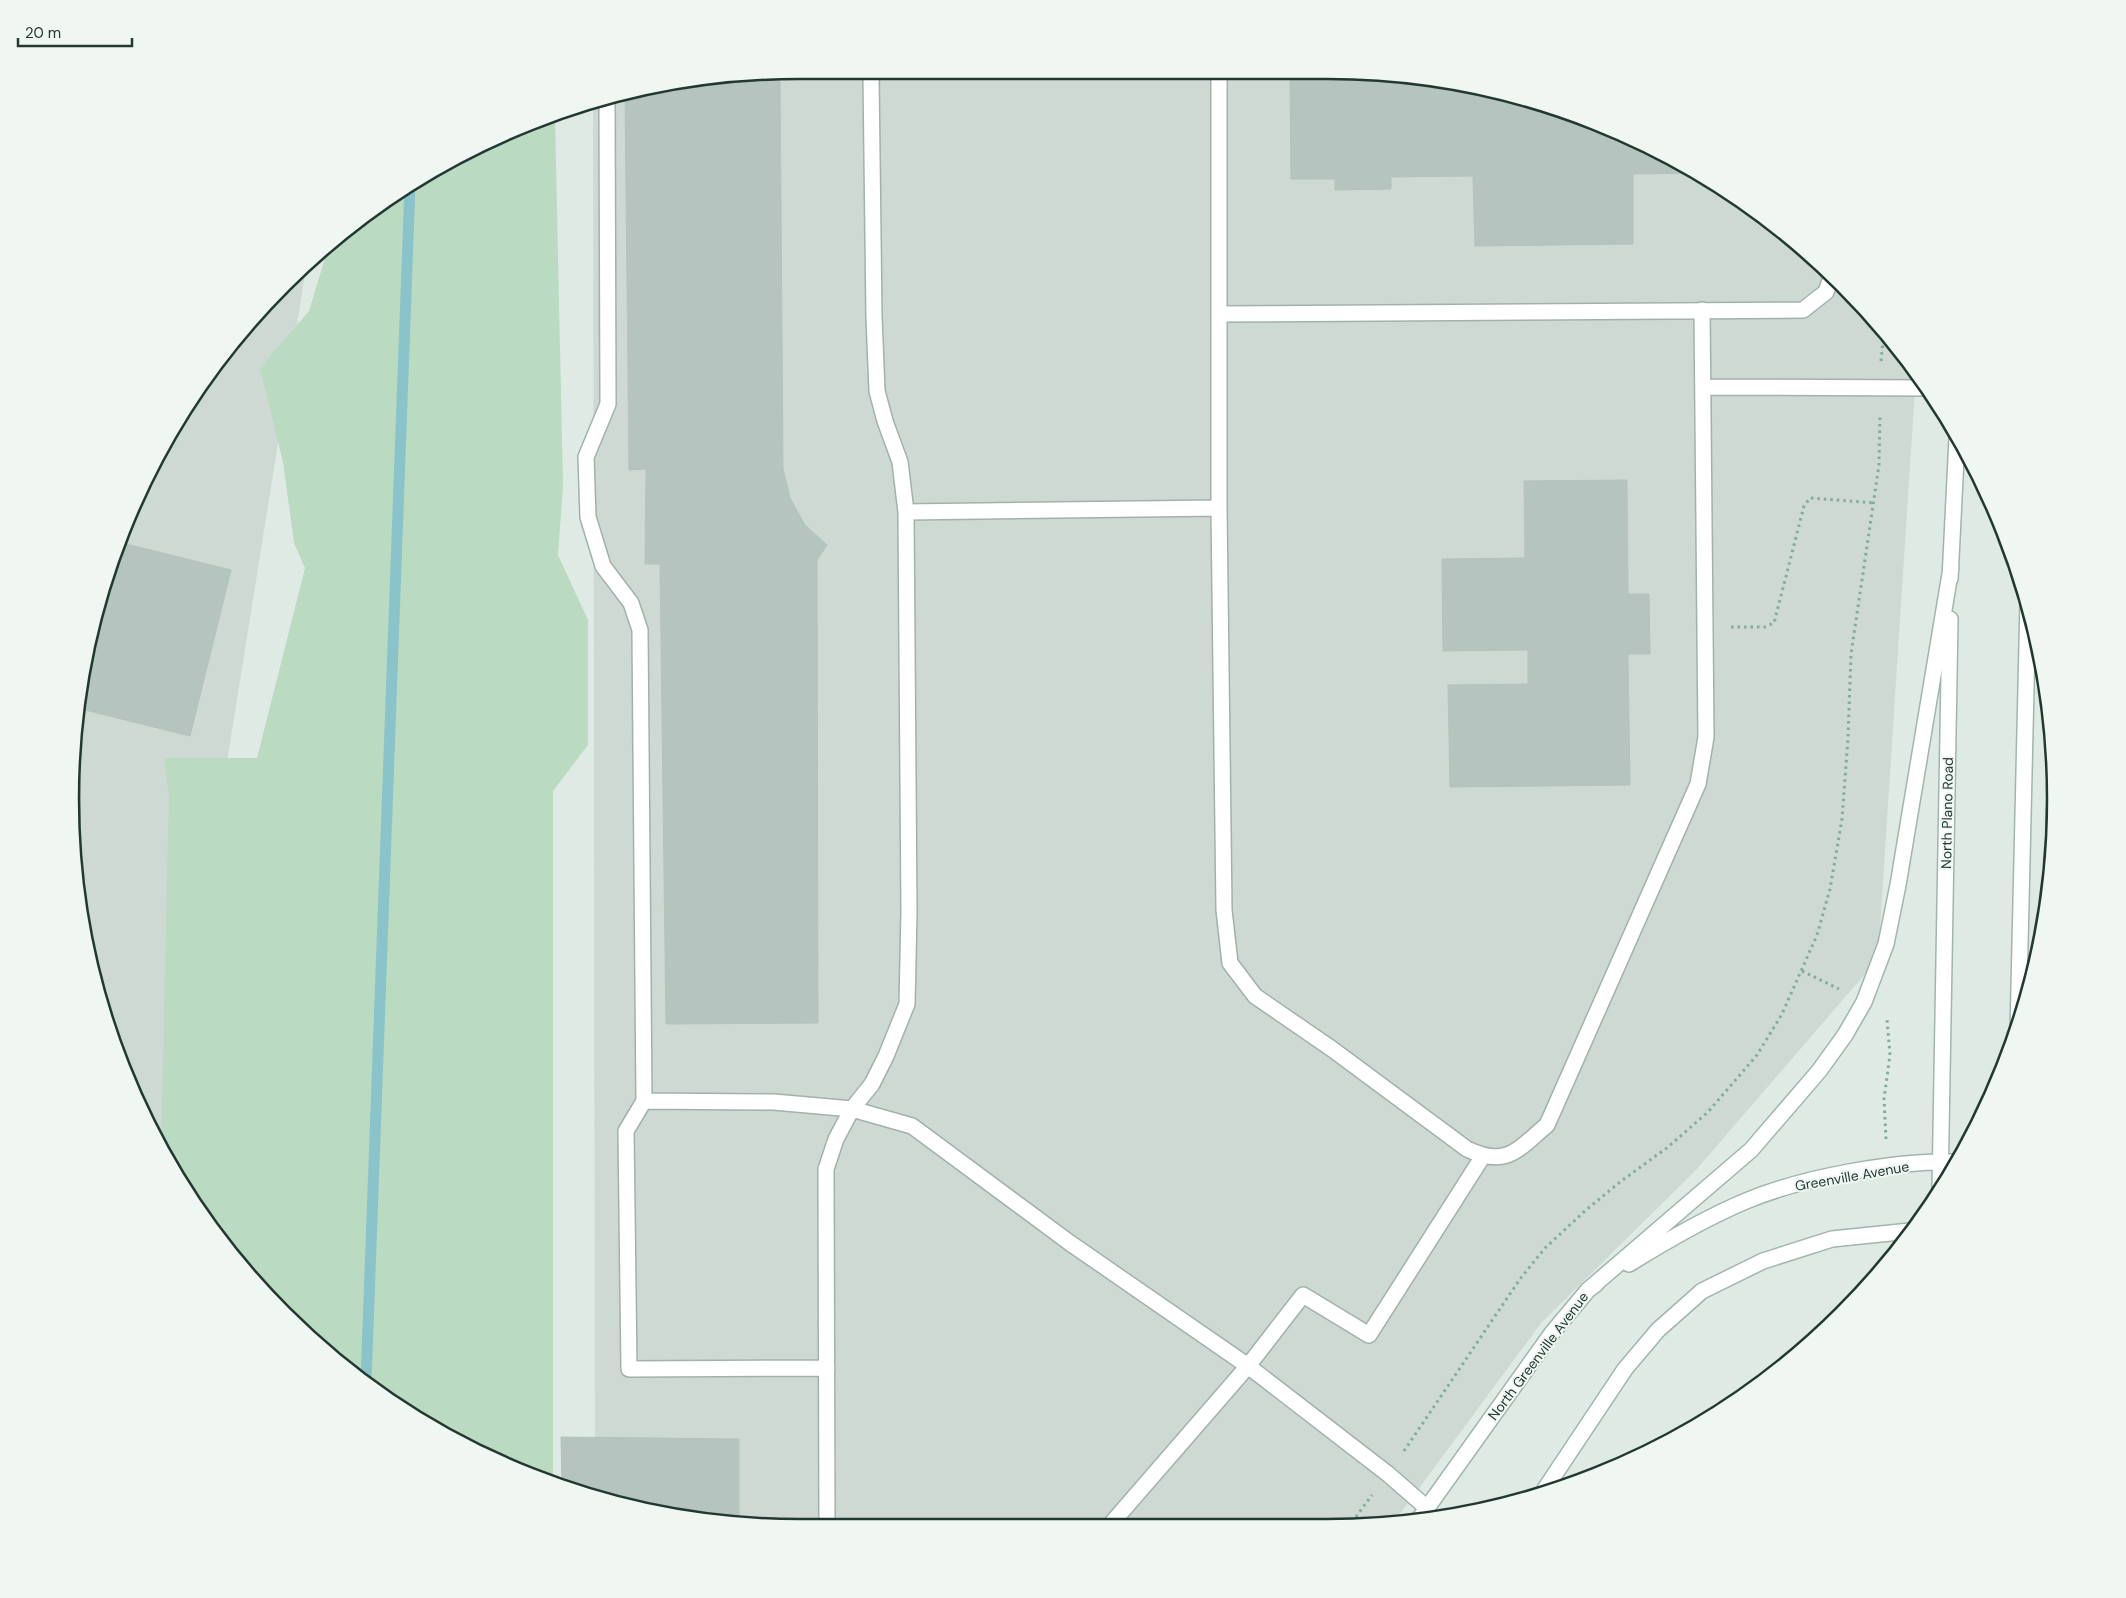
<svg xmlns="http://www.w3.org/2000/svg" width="2126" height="1598" font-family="'DM Sans',sans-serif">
	<rect width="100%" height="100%" fill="#e0eae5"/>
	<!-- built -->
	<path fill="#ced9d4" d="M1374,72l141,23 91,31 126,67 110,90 64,72 10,18 -38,586 -182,211 -154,152 -148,200 -643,4 -156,-31 -2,-1393 17,-7 94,-19z
		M307,262l-143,894 -55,-122 -37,-187 12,-190 25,-93 36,-88 106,-158z"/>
	<!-- green -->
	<path fill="#badac2" d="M555,118l8,368 -5,69 30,65v125l-35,46v693l-118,-54 -117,-83 -98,-104 -52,-80 -7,-13 8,-355 -5,-37h93l48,-190 -11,-25 -11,-81 -23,-94 49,-57 17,-56 -3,-8 111,-79z"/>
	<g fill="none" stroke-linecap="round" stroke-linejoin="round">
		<!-- stream -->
		<path stroke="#8bc3cb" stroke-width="11" d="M366,1381l44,-1196"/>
	</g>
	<!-- building -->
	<path fill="#b5c4be" stroke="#b3c3bc" d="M1290,72h84l141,23 91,31 90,47 -63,1v70l-158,2 -2,-70 -82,1v12l-56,1v-11h-44z
		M704,76h76l3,393 7,29 15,27 22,20 -10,15 1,463 -152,1 -6,-460h-15l1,-95 -17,1 -4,-378z
		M1627,480l1,114h21l1,60h-22l2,131 -180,2 -2,-102 80,-1v-34l-85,1 -1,-92 83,-1 -1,-77z
		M118,542l113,28 -41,166 -109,-27 3,-52 25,-93z
		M76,776h4l1,121 -9,-50z
		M561,1437l178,2v85l-177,-36z"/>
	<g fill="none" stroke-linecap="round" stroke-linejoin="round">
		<!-- service casing -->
		<g stroke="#a3b1ac" stroke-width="18">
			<path id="service" d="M1219,73v435l5,402 6,53 25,33 77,53 135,100c40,19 50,1 80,-24l151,-341 8,-47 -4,-427
				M607,96l1,308 -22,53 2,60 15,49 28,37 9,27 4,471
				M1219,314l584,-4 23,-18 6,-17
				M1704,387l222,1
				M906,512l313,-4
				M827,1368l-198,1 -3,-238 18,-30 130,1 78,7 60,17 158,117 178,123 140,108 39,34
				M1111,1524l137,-158 55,-71 66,40 114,-179
				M827,1526l-1,-357 10,-30 16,-30 20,-25 14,-28 21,-52 2,-92 -3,-400 -6,-50 -15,-41 -8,-30 -3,-74 -3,-242"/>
		</g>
		<!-- secondary casing -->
		<g stroke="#a0b5ad" stroke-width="18">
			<path id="secondary" d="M1950,579l7,-141
				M2018,1031l10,-430
				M1940,1189l10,-570
				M1629,1264c37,-23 76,-46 117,-63 57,-24 151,-41 213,-39
				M1588,1290l163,-140 68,-79 26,-36 19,-33 22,-58 12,-59 53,-317
				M1545,1489l80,-120 33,-39 44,-39 61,-30 69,-22 78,-8
				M1417,1522l135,-189 36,-43 8,-6"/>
		</g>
		<!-- path -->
		<path stroke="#82ab9d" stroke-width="3" stroke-dasharray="2.5 4" stroke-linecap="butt" d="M1881,361l3,-30
			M1731,627h34l9,-4 30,-117 6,-8 65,5
			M1802,971l37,18
			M1886,1139l-2,-40 6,-44 -3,-36
			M1404,1451l116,-172 25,-31 41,-38 34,-28 48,-35 40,-35 49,-57 25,-41 35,-79 13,-46 12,-70 6,-81 3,-84 28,-189 1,-51
			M1352,1522l20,-27"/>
		<!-- service -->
		<use href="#service" stroke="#fff" stroke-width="15"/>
		<!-- secondary -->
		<use href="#secondary" stroke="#fff" stroke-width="15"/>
	</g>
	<g text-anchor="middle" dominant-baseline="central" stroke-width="4" stroke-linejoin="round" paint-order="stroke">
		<!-- street labels -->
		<g font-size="14" fill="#223932" stroke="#f0f7f3">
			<text transform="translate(1947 813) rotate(-89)">North Plano Road</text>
			<text transform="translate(1852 1176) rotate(-10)">Greenville Avenue</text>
			<text transform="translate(1538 1356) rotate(-53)">North Greenville Avenue</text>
		</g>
	</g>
	<!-- crop -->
	<path d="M0 0H2126V1598H0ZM799 79H1327A720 720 0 0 1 2047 799V799A720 720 0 0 1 1327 1519H799A720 720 0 0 1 79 799V799A720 720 0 0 1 799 79Z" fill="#f0f7f3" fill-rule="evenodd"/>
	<path fill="none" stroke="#223932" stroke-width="2.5" d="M799 79H1327A720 720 0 0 1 2047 799V799A720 720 0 0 1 1327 1519H799A720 720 0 0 1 79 799V799A720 720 0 0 1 799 79Z"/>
	<!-- scale -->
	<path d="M18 38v8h114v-8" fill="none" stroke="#223932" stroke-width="2.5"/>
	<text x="25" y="38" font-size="15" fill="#223932" stroke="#f0f7f3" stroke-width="4" paint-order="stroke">20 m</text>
</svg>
